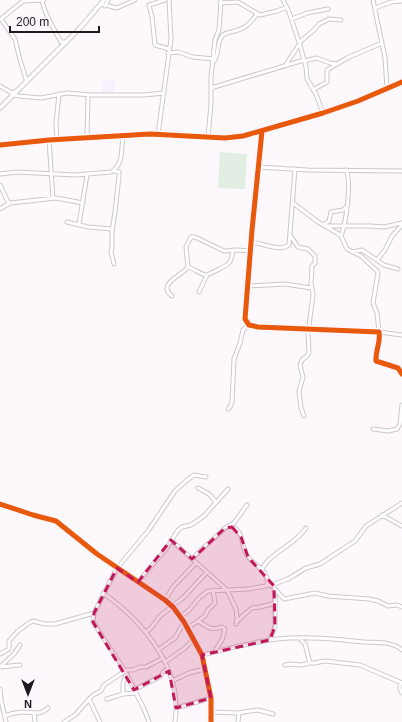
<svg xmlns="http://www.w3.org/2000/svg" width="402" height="722" font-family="Helvetica,sans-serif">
	<rect width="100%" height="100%" fill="#fcf8fc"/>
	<!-- industrial -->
	<path fill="#f8f0fe" d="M115,80l-1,13h-13l2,-12z"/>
	<!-- green -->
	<path fill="#e2eee4" d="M220,152l27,2 -2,35 -27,-1z"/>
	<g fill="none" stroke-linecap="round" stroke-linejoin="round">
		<!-- minor casing -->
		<g stroke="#cdc7cc" stroke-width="5">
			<path id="minor" d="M165,0l-16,5 3,12 3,28 14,4
				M283,0l6,12 10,30 7,25 1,12 9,15 7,19
				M373,0l12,58 2,30
				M42,1c3,14 12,28 19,41h5
				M220,3l18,-1 22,13 17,-4 10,-4
				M101,4l16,4 18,-8
				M105,6l3,-6
				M375,8l16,-6 11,-1
				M292,19l15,-6 21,-4
				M168,53l10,-1 15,5 21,2
				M214,61c6,-8 2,-20 9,-26 4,-3 8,-3 12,-4 12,-3 15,-8 22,-17
				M304,61l13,-3 13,5 7,1
				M285,66l17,-26 12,-10 5,-6 10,-5 12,1
				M29,79h-3l-6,-19 -5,-21 -14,-20 22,-18 21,-1
				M0,86l12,7 4,-2 -1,4 3,1 23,2 26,-5 24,2h53l20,-2
				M211,88l93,-28
				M313,90l14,-8v-12l20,-12 35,-15
				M262,131l-10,99 -7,89 4,6 9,2 121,5c2,11 -4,19 -3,29l22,7 4,6
				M158,134l13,-95 -2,-39
				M208,137l3,-33v-27l4,-37 4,-10 2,-30
				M87,138l1,-43
				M49,140l4,58
				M57,140l-1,-17 3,-29
				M258,167l49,3 95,1
				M0,174l17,-2 58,3 36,-3c13,-7 10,-24 12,-36
				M0,185l9,19
				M293,203l25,19 19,11 4,3 6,13 14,7 16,15 1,2 -5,30 4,10 2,19 23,3
				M0,209l10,-6 46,-5 27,5
				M67,222l21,5 24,2
				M79,224l8,-49
				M323,225l6,-4 2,-9 12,-2 3,-3
				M326,226h44l14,1 18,-4
				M290,235l8,12 10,2 7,7v7l-3,3 -1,17 2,12 -5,38 1,19 -1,3 -6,5 -2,5 3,12 -4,14 2,17 3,8
				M341,236c5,-13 11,-54 5,-66
				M251,242c11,1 28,10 38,3l6,-76
				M352,252l10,-2 22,15 14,4
				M377,260l8,-10 7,-14 10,-11
				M114,264l-3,-12 1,-6v-15l3,-19 4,-36v-4l-5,-1
				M188,267c6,2 14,8 18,8 2,0 22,-10 23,-12 3,-3 3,-8 4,-13
				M248,286l37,-2 26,4
				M199,292l8,-17
				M172,296c-16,-12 11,-21 16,-29l-2,-20 5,-10h4l29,14 13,-1 14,1
				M228,409l2,-2 2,-5 2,-43 6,-16 3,-13 6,-5
				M373,429l15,2 9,-2 3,-5 2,-19
				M198,488l11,6 7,8
				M382,515l20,11
				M228,526c3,1 7,2 9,4 8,8 3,18 12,28 8,9 20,13 18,27
				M171,540l56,50 9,19 1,10 -1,5
				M192,559l10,-10 19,-17 4,-4 9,-5 13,-18
				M262,569c8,-16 34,-25 44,-41
				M138,582l28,-33 12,-19 4,-3 9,-2 13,-9 24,-27
				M271,585l13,14 31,-6 13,3 41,3 9,2 10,5 9,-1 5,2
				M103,593c41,29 80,76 72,129
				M165,600l8,-13 23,-24
				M180,617l9,-7 10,-12 9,-7 40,-2 23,-4 17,-6 18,-11 14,-4 35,-23 11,-15 36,-23
				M198,621c11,6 10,10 24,6l3,2 -3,11 -8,12
				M238,621c4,-6 9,-8 14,-13l8,-1 16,-4
				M188,628l17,-12 3,-6 7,-7 -2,-13
				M146,632l5,-4 9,-12 24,-19 22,-24
				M299,638l6,6 5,19h4l11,-2 35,4 42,18
				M270,640l5,-14v-27l-1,-12
				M158,650l17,-12 9,-16
				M0,654l9,-5v-8l9,-10 11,-8 4,-2 12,3h10l39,-11
				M202,655c25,-6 50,-13 75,-16 29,-3 58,0 87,3 12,1 28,-1 38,8
				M165,662l20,-14 9,-9
				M285,665l5,-1 11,1 9,-2
				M0,667l14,-13 6,-9
				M0,667l20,-2
				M124,670h9l7,-3h6l17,-9
				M172,681l17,-8 16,-4
				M400,682v7l2,4
				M0,689l1,11 5,22
				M134,690l27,-14 2,-4 5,-3
				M123,694v-11l3,-9
				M89,699l11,23
				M107,699l16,-5 12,-1
				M176,708l35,-10
				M212,712l25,1 21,-3 15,4
				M34,714l1,8
				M5,716c5,-2 13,-4 19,-4 9,0 16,4 24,-4
				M64,722l11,-7 18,-20 8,-4 3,-6 21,-14
				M149,722l-5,-13 -19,-38 -32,-49 1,-9 23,-45 31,-37 27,-40 11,-10 8,-6 12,2
				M238,722l1,-9"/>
		</g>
		<!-- tertiary casing -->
		<g stroke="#cdc7cc" stroke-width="5.5">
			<path id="tertiary" d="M0,108l81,-81 23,-27
				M0,145l49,-5 101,-6 75,4 18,-2 80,-23 35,-12 44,-19
				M0,504l33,11 23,6 41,33 68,46 8,7 11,15 18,33 9,43v24"/>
		</g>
		<!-- minor -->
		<use href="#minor" stroke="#fffeff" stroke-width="3"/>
		<!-- tertiary -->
		<use href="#tertiary" stroke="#fffeff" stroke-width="3.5"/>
		<!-- cycleway casing -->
		<g stroke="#fef6fe" stroke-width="8">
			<path id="cycleway" d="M262,131l-10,99 -7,89 4,6 9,2 121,5c2,11 -4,19 -3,29l22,7 4,6
				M0,145l49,-5 101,-6 75,4 18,-2 80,-23 35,-12 44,-19
				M0,504l33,11 23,6 41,33 68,46 8,7 11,15 18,33 9,43v24"/>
		</g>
		<!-- cycleway -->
		<use href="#cycleway" stroke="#e8590c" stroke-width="5"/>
	</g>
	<!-- marked area -->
	<path fill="#c2185b" fill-opacity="0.2" stroke="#c2185b" stroke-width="3" stroke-dasharray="8 5" stroke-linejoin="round" d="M232,527l9,10 7,20 26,29 1,40 -5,14 -68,15 9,43 -35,10 -7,-37 -35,19 -41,-68 1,-9 23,-45 21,14 33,-42 21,19 33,-31z"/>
	<!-- north arrow -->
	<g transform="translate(28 694) rotate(180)" stroke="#fef6fe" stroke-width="3" paint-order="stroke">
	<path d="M0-3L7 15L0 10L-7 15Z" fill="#211920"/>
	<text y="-6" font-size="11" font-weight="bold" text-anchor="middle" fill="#211920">N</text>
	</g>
	<!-- scale -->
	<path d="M10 26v6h89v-6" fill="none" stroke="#211920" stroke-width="2"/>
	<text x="16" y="26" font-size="12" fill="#211920" stroke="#fef6fe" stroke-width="3" paint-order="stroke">200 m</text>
</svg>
